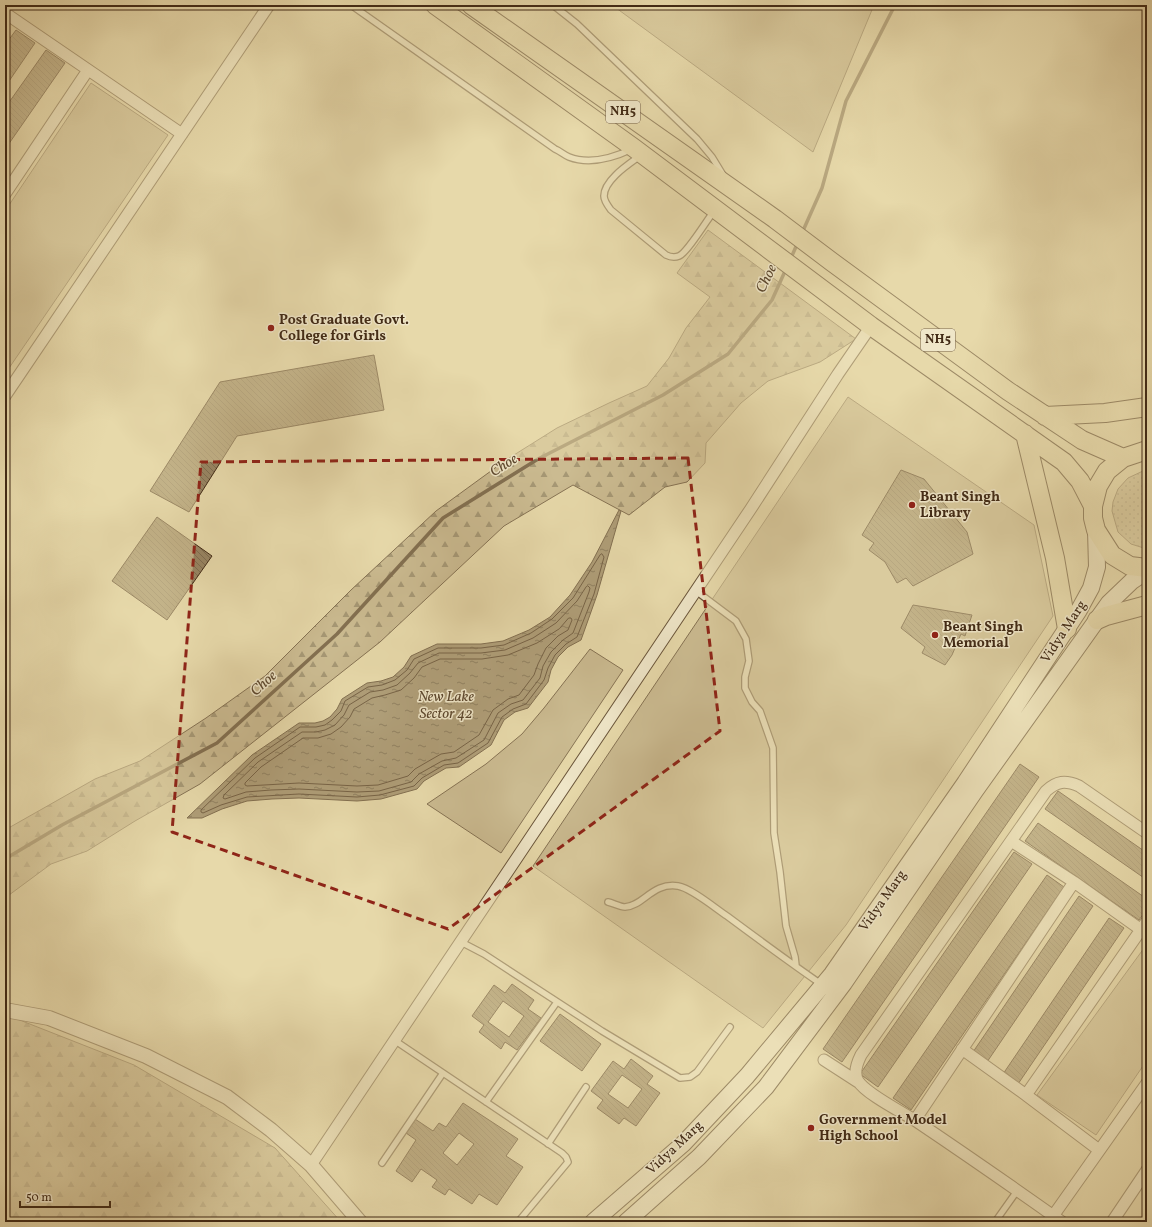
<svg xmlns="http://www.w3.org/2000/svg" width="1152" height="1227" font-family="Vollkorn,serif">
	<defs>
		<pattern id="grass-dots" width="8" height="8" patternUnits="userSpaceOnUse"><rect width="8" height="8" fill="#cbbb91"/><path d="M2 2h.1M6 6h.1" fill="none" stroke="#a69875" stroke-width="1.8" stroke-linecap="round"/></pattern>
		<pattern id="forest-firs" width="22" height="20" patternUnits="userSpaceOnUse"><rect width="22" height="20" fill="#cbbb91"/><path d="M5 1l3.5 6h-7zM16 11l3.5 6h-7z" fill="#a69875"/></pattern>
		<pattern id="water-ripples" width="26" height="14" patternUnits="userSpaceOnUse"><rect width="26" height="14" fill="#af9e78"/><path d="M2 4q2-2 4 0t4 0M15 11q2-2 4 0t4 0" fill="none" stroke="#908161"/></pattern>
		<pattern id="building-back-hatch" width="6" height="6" patternUnits="userSpaceOnUse"><rect width="6" height="6" fill="#988563"/><path d="M-1 5l2 2M0 0l6 6M5-1l2 2" fill="none" stroke="#7e6d51"/></pattern>
	</defs>
	<rect width="100%" height="100%" fill="#e7d9aa"/>
	<filter id="stains"><feTurbulence type="fractalNoise" baseFrequency=".005" numOctaves="4"/><feColorMatrix values="0 0 0 0 .2 0 0 0 0 .09 0 0 0 0 .02 0 0 0 .5 -.17"/></filter>
	<radialGradient id="worn" r=".72"><stop offset=".6" stop-color="#630" stop-opacity="0"/><stop offset="1" stop-color="#630" stop-opacity=".3"/></radialGradient>
	<!-- grass -->
	<path fill="url(#grass-dots)" stroke="#867354" d="M1143,471h4v78l-16,-5 -13,-12 -6,-21 1,-9 5,-13 10,-11z"/>
	<!-- forest -->
	<path fill="url(#forest-firs)" stroke="#867354" d="M708,230l148,109 -36,23 -52,19 -27,22 -35,40 -1,20 -18,19 -22,5 -36,28 -56,-30 -69,41 -124,116 -180,142 -65,37 -48,30 -36,13 -46,34v-68l90,-51 45,-18 66,-43 59,-42 86,-86 85,-79 70,-51 51,-32 52,-25 38,-17 22,-28 17,-30 24,-31 -33,-24z
		M5,1015l7,2 122,48 141,83 66,74h-336z"/>
	<!-- park -->
	<path fill="#cbbb91" stroke="#867354" d="M612,5h262l-61,147z
		M91,83l77,52 -163,239v-163z
		M848,397l186,128 19,91 -207,309 -83,103 -230,-162z
		M590,649l33,21 -122,183 -74,-49 59,-40 36,-30 22,-26z
		M1147,944v116l-51,75 -59,-40z"/>
	<!-- water -->
	<path fill="url(#water-ripples)" stroke="#837051" d="M619,510l2,1 -24,84 -16,45 -13,7 -10,10 -7,13 -3,12 -20,26 -13,4 -11,8 -13,25 -32,22 -13,1 -12,7 -10,6 -7,8 -36,10 -24,2 -58,-3 -27,1 -25,2 -25,8 -20,9h-15l65,-63 47,-32h16l8,-2 7,-4 7,-8 5,-10 25,-16 14,-2 12,-4 11,-10 7,-11 26,-12h44l22,-3 26,-11 21,-13 20,-22 22,-33z"/>
	<g fill="none" stroke-linecap="round" stroke-linejoin="round">
		<!-- shore -->
		<path stroke="#786447" stroke-width="1" d="M602,554l2,3 -10,37 -17,43 -11,7 -11,11 -7,13 -4,12 -18,24 -13,5 -11,8 -14,26 -30,20 -14,2 -22,13 -8,8 -34,9 -23,2 -58,-3 -52,3 -26,8 -18,8 -2,-1v-2l54,-52 45,-31h16l9,-2 7,-5 9,-9 4,-10 23,-14 14,-2 13,-5 12,-10 7,-11 24,-11h43l23,-3 27,-12 21,-14 21,-21 27,-43z
			M588,586l2,2 -1,4 -16,41 -10,7 -12,12 -8,14 -3,12 -17,22 -12,4 -13,9 -14,27 -28,18 -14,3 -23,13 -8,8 -32,9 -22,1 -58,-3 -28,1 -25,2 -21,7 -2,-1 1,-3 34,-33 44,-30h14l9,-2 10,-5 9,-10 5,-10 21,-13 13,-2 14,-5 13,-12 8,-10 21,-10h42l24,-3 28,-12 23,-15 21,-22 9,-14z
			M569,618h2l1,2 -4,10 -10,6 -12,12 -8,16 -4,11 -15,20 -11,4 -15,11 -14,25 -25,17 -13,2 -14,8 -12,7 -7,7 -30,9 -21,1 -58,-3 -52,3 -2,-1v-2l16,-16 42,-29h15l13,-4 10,-7 9,-10 4,-8 18,-11 13,-3 16,-5 13,-12 8,-11 18,-8h42l26,-4 29,-12 22,-14z"/>
		<!-- stream -->
		<path stroke="#837051" stroke-width="3.5" d="M802,233l20,-45 24,-87 49,-96
			M791,258l7,-16
			M5,859l57,-34 155,-82 120,-109 106,-116 95,-59 125,-64 65,-41 44,-54 14,-31"/>
	</g>
	<!-- building -->
	<path fill="url(#building-back-hatch)" stroke="#422b16" fill-rule="evenodd" d="M16,30l19,13 -30,44v-42z
		M46,50l19,13 -57,82 -3,-2v-35z
		M374,355l10,55 -147,26 -48,76 -39,-21 70,-109z
		M901,470l23,9 43,53 6,22 -60,32 -7,-8 -9,5 -12,-21 -16,-12 5,-7 -12,-8z
		M157,517l55,39 -45,64 -55,-39z
		M913,605l59,10 -7,21 -4,-2 -9,21 -7,10 -23,-12 3,-6 -24,-19z
		M1020,764l19,13 -197,285 -19,-13z
		M1058,791l89,62v27l-102,-71z
		M1038,823l109,76v10l-8,11 -114,-79z
		M1014,852l18,12 -154,223 -18,-13z
		M1047,875l17,12 -153,223 -18,-12z
		M1079,896l14,10 -106,156 -14,-10z
		M1109,918l15,10 -106,156 -15,-10z
		M512,984l22,16 -6,9 13,9 -24,32 -12,-8 -4,7 -22,-17 5,-7 -12,-9 22,-31 11,8zM503,1001l21,15 -15,21 -21,-15z
		M560,1014l41,30 -19,27 -42,-30z
		M631,1059l22,17 -6,8 13,9 -24,33 -12,-8 -5,6 -22,-16 6,-8 -12,-9 22,-30 11,8zM622,1075l20,14 -14,19 -20,-14z
		M463,1103l55,36 -12,17 17,11 -26,38 -18,-11 -7,10 -23,-15 -4,6 -13,-8 5,-7 -16,-11 -9,13 -16,-11 20,-31 -10,-7 9,-14 18,12 6,-8 7,4zM459,1133l15,11 -17,21 -14,-12z"/>
	<g fill="none" stroke-linecap="round" stroke-linejoin="round">
		<!-- service casing -->
		<g stroke="#6b563b" stroke-width="8">
			<path id="service" d="M351,5l204,144c5,2 9,6 14,8 21,8 44,1 63,-8
				M553,5l24,19 120,115 15,18 11,18
				M640,156c-11,8 -36,24 -36,40 0,5 4,10 7,14l55,45c4,2 8,3 13,1 8,-3 28,-36 35,-45
				M696,591l40,30 10,18 3,22 -4,16v11l7,14 8,9 13,37 1,85 6,39 6,54 9,31 1,9
				M608,902c5,1 12,5 17,5 18,-1 28,-25 53,-21 13,2 37,22 49,30 31,23 62,46 94,68
				M461,942l23,12 118,77 78,47 10,-1 7,-5 33,-45
				M394,1040l168,113 4,4 2,5 -50,60
				M486,1102l71,-100
				M548,1144l38,-57
				M382,1163l61,-90
				M995,1222l22,-31"/>
		</g>
		<!-- minor casing -->
		<g stroke="#6b563b" stroke-width="13">
			<path id="minor" d="M5,13l177,121
				M5,194l83,-124
				M5,396l264,-391
				M1011,841l63,41 73,52
				M962,1049l64,46 121,-174
				M824,1060l34,22
				M1026,1095l73,55
				M915,1120l159,-238
				M311,1165l439,-655 88,-136 33,-48
				M1053,1216l94,-133
				M1062,1222c-48,-34 -97,-68 -146,-101 -14,-9 -50,-27 -58,-40 -5,-8 -1,-18 3,-26l185,-264c11,-10 19,-11 33,-5l68,47
				M1112,1222l35,-52"/>
		</g>
		<!-- tertiary casing -->
		<g stroke="#6b563b" stroke-width="16">
			<path id="tertiary" d="M5,1010l44,8 97,38 81,41 44,33 40,35 49,57"/>
		</g>
		<!-- secondary casing -->
		<g stroke="#422b16" stroke-width="18">
			<path id="secondary" d="M593,1222l90,-78 64,-68 85,-102 133,-191 114,-173 12,-22 6,-21 -1,-37
				M626,1222l73,-65 67,-70 78,-104 131,-192 134,-188 23,-22 15,-10"/>
		</g>
		<!-- trunk casing -->
		<g stroke="#422b16" stroke-width="20">
			<path id="trunk" d="M435,5l199,143 237,178 193,136 16,19 13,25
				M471,5l304,214 57,43 176,129 74,49 41,18
				M1045,416l60,-3 42,-6
				M1025,434l30,124 12,71
				M1147,450l-24,8 -16,13 -9,15 -5,20v12l3,12 16,25 18,11 17,2
				M1097,620l9,-4 41,-11"/>
		</g>
		<!-- service -->
		<use href="#service" stroke="#efe6c8" stroke-width="5.5"/>
		<!-- minor -->
		<use href="#minor" stroke="#efe6c8" stroke-width="11"/>
		<!-- tertiary -->
		<use href="#tertiary" stroke="#efe6c8" stroke-width="14"/>
		<!-- secondary -->
		<use href="#secondary" stroke="#efe6c8" stroke-width="16"/>
		<!-- trunk -->
		<use href="#trunk" stroke="#e7d9aa" stroke-width="18"/>
	</g>
	<!-- marked area -->
	<path d="M0 0H1152V1227H0ZM688,458l32,273 -272,198 -276,-97 29,-370z" fill="#e7d9aa" fill-opacity=".55" fill-rule="evenodd"/>
	<path fill="none" stroke="#8f2418" stroke-width="3" stroke-dasharray="8 5" stroke-linejoin="round" d="M688,458l32,273 -272,198 -276,-97 29,-370z"/>
	<!-- markers -->
	<g fill="#8f2418" stroke="#efe6c8" stroke-width="1.5">
		<circle cx="271" cy="328" r="4"/>
		<circle cx="912" cy="505" r="4"/>
		<circle cx="935" cy="635" r="4"/>
		<circle cx="811" cy="1128" r="4"/>
	</g>
	<g text-anchor="middle" dominant-baseline="central" stroke-width="3" stroke-linejoin="round" paint-order="stroke">
		<!-- shield labels -->
		<g fill="#efe6c8" stroke="#76634b" stroke-width="1">
			<rect x="606" y="101" width="34" height="22" rx="3"/>
			<rect x="921" y="329" width="34" height="22" rx="3"/>
		</g>
		<g font-size="13" font-weight="bold" fill="#422b16">
			<text x="623" y="112">NH5</text>
			<text x="938" y="340">NH5</text>
		</g>
		<!-- poi labels -->
		<g font-size="14" font-weight="bold" fill="#422b16" stroke="#efe6c8" text-anchor="start">
			<text x="279" y="320">Post Graduate Govt.<tspan x="279" dy="16">College for Girls</tspan></text>
			<text x="920" y="497">Beant Singh<tspan x="920" dy="16">Library</tspan></text>
			<text x="943" y="627">Beant Singh<tspan x="943" dy="16">Memorial</tspan></text>
			<text x="819" y="1120">Government Model<tspan x="819" dy="16">High School</tspan></text>
		</g>
		<!-- street labels -->
		<g font-size="14" fill="#422b16" stroke="#efe6c8">
			<text transform="translate(1064 632) rotate(-57)">Vidya Marg</text>
			<text transform="translate(883 901) rotate(-55)">Vidya Marg</text>
			<text transform="translate(675 1148) rotate(-43)">Vidya Marg</text>
		</g>
		<!-- water labels -->
		<g font-size="15" font-style="italic" fill="#5d482e" stroke="#efe6c8">
			<text transform="translate(767 279) rotate(-64)">Choe</text>
			<text transform="translate(504 466) rotate(-32)">Choe</text>
			<text transform="translate(264 684) rotate(-42)">Choe</text>
			<text x="446" y="697">New Lake<tspan x="446" dy="17">Sector 42</tspan></text>
		</g>
	</g>
	<!-- margin -->
	<rect width="1152" height="1227" fill="none" stroke="#e7d9aa" stroke-width="20"/>
	<rect x="6" y="6" width="1140" height="1215" fill="none" stroke="#422b16" stroke-width="2"/>
	<rect x="10" y="10" width="1132" height="1207" fill="none" stroke="#422b16"/>
	<!-- scale -->
	<path d="M20 1201v6h90v-6" fill="none" stroke="#422b16" stroke-width="2"/>
	<text x="26" y="1201" font-size="12" fill="#422b16" stroke="#efe6c8" stroke-width="3" paint-order="stroke">50 m</text>
	<rect width="100%" height="100%" filter="url(#stains)"/>
	<rect width="100%" height="100%" fill="url(#worn)"/>
</svg>
